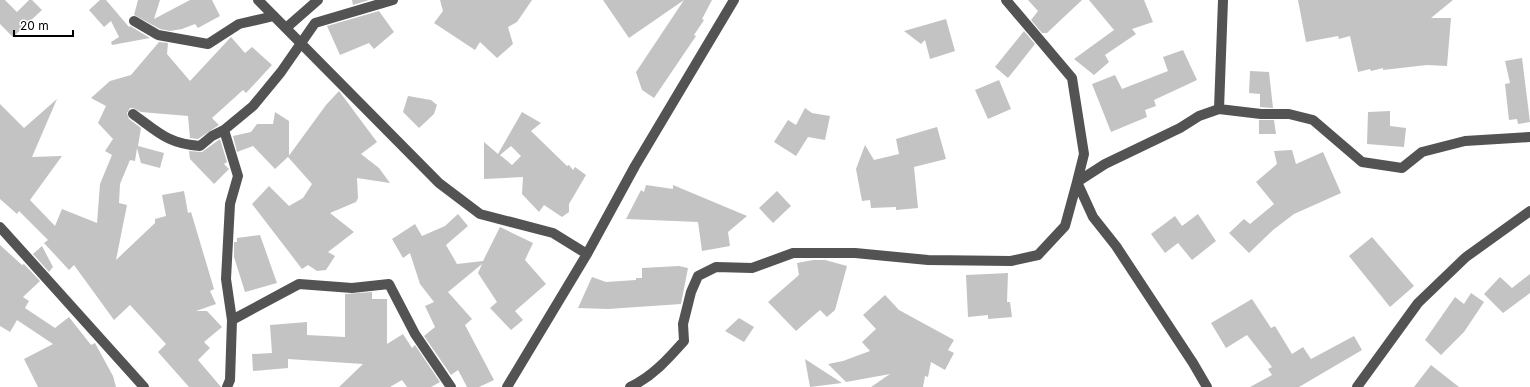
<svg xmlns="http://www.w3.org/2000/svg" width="1530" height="387" font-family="Inter,sans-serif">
	<rect width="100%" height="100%" fill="#fff"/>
	<!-- building -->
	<path fill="#c3c3c3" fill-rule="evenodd" d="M0,0h5l12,12 12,-12h3l10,10 -29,27 -13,-13z
		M100,0h6l23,27 1,-1 20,12 -38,7 -1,-3 8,-5 -8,-16 -7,6 -15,-17z
		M138,0h22l-6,19 36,-19h22l8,16 -22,12 -3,-4 -13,5 -12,2 -10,-2 -26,-14z
		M352,0h17l-16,5z
		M440,0h92l-15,22 -9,5 5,17 -16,14 -17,-16 -5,8 -41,-27 9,-12z
		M603,0h81l-55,38z
		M684,0h28l-10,19 2,1 -10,15 2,1 -42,62 -12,-8 -6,-18z
		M1028,0h54l-35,33h-5l-11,-13 7,-9z
		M1089,0h55l9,22 -21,7 4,5 -31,21 4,7 -15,13 -20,-16 40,-29z
		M1298,0h155l-22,18h20l-4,48 -20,-1 -44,5v-2l-12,3 -1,-2 -12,3 -8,-36 -11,3 -1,-3 -32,6z
		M379,11l15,21 -20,17 -5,-6 -29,12 -13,-29z
		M946,19l9,32 -25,8 -5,-19 -4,4 -17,-13z
		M1024,31l11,13 -27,34 -13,-11z
		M231,37l14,16 7,-6 20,18 -26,28 -3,-3 -31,28 7,7 -21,14 -8,-1 -2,-22 -47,-4 -8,-4h-3l-3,5 2,6 12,9 -3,18 26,7 -4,15 -19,-5 -4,-15 -2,13 -5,-1 -10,24 -1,19 8,2 -11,55 39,-37v-4l11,-3 -4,-21 22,-4 4,22 3,-1 23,77 -4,2 6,13 -20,7h11l15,16 -18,15 6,6 -12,12 23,27h-32l-31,-35 8,-8 -36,-39 -16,15 -40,-55 -5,5 -25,-27 4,-3 -29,-29 -2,3 -17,-15v-95l24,24 33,-29 -25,58 30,-1 -32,44 25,26 7,-17 35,14 3,-39 12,-29 -7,-4 8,-12 -15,-16 8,-17 -15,-8 19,-17 21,-6 28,-33 9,1 -1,11 23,27z
		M1183,50l14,30 -43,20 2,6 -11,4 2,7 -36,15 -19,-48 23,-9 7,14 46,-18 -5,-14z
		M1522,58l8,64 -12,2 -1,-5 -8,1 -4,-36 5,-1 -5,-22z
		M1250,71l19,1 4,36 -13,-1v-13l-11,-1z
		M999,80l12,29 -23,10 -13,-29z
		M339,91l38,51 -16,12 18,14 11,15 -33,-5 1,20 -2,4 -26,11 24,19 -26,20 7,4 -9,14 -9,1 -9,-6 -6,4 -50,-65 17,-18 20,20 14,-8 9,-14 -24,-27 38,-52z
		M408,96l23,4 6,5 -3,9 -15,14 -16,-16z
		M805,108l7,5 18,3 -5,24 -17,-3 -12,19 -22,-14 14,-22 8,5z
		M1390,111v15l16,2 -2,19 -37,-3 1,-32z
		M275,112l14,9v35l-14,13 -22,-23 -16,6 -4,-16 18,-4 6,-8h16z
		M522,112l19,11 -10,8 36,35 2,-1 4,5 2,-3 11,8 -17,29v8l-7,5 -18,-12 -5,7 -17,-18 1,-17 -39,2v-37l14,12zM511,146l10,10 -9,9 -12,-10z
		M1259,120h15l2,14h-17z
		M937,127l9,32 -32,8 4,41 -22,2v-3l-25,1 -1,-8 -8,1 -6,-32 9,-24 9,15 25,-6 -3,-15z
		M220,139l7,23 -3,2 5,5 -15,15 -24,-25 -1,-8 13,1z
		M1292,150l4,14 27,-12 18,41 -47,21 -21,16 -24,23 -20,-20 15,-14 6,5 24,-20 -18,-22 21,-18 -3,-13z
		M646,185l27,4v-4l74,31 -19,16 2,14 -28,5 -4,-29 -72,-3 15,-29 3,2z
		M777,191l14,15 -18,17 -14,-15z
		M458,214l10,12 -22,19 11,19 26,-3 17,-34 33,16 -8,17 21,24 -31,27 8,9 -12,10 -21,-22 7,-6 -19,-29 4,-9 -34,28 24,27 -7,6 29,55 -15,7h-12l-9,-17 -7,5 -27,-39 11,-9 -10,-21 9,-4 -14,-18 -10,-31 -7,5 -11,-19 23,-15 7,12 23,-10z
		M1198,214l18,27 -24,19 -14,-17 -13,10 -14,-19 24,-18 7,10z
		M260,235l17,48 -32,9 -11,-35v-15h3v-4z
		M1372,237l42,49 -24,21 -41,-51z
		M0,245l22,20 2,-1 16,17 -17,16 6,4 -4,7 30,20 14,-11 22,28 4,-2 18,33 3,11h-78l-14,-28 29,-15 -36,-24 -7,12 -10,-6z
		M42,246l11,21 -4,5 -16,-18z
		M813,260h12l22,6 -12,44 -8,7 -7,-7 -24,21 -28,-29 31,-27 -2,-12z
		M679,266l9,2 -7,36 -73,5 -30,-1 14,-31 14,5 30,-2v-2h6v-10z
		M1008,273l-1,29h3l2,15 -24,2v-4l-20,2 -2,-42z
		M1530,274v19l-27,20 -19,-19 16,-17 12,11z
		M372,292v7h15v45l16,-10 9,14 3,-3 25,37 -9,5h-24l-5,-7 -12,7h-51l24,-23 -75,-5v9l-35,3 -1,-17 20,-1 -2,-28 37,-3v13l38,2v-43z
		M1471,293l13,9 -20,30 -23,23 -16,-15 30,-43 9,7z
		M885,295l14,15 55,30 -6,10 6,3 -9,17 -14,-8 -3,15 -3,-1 -2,11h-52l19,-13 -44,8 -18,-18 15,-3 27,-10 -8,-9 14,-13 -13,-14z
		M1252,299l19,29 4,-2 17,28 11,-7 8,12 43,-23 8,14 -63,37h-49l22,-12 -4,-6 4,-2 -25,-32 -21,13 -15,-25z
		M739,318l15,9 -10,15 -19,-11z
		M805,359l37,24 -32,4z
		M1431,365l28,22h-45z"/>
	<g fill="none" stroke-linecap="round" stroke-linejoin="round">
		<!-- minor -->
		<path stroke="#535353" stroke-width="10" d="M258,0l181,183 41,31 73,19 34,21
			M1006,0l66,78 12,76 -7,28 16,35 23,29 77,117 14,24
			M134,21l24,14 50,9 31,-20 35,-8
			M286,28l32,-28
			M1219,109l4,-109
			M133,114c25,18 35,30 67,32l12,-10 12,-6
			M0,227l144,160
			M232,320l67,-36 53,4 37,-4 26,50 36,53
			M227,387l3,-7 2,-60 -6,-41 4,-75 8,-28 -14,-46 29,-24 28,-34 34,-49 78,-23
			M507,387l80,-133 48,-88 99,-166
			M630,387c22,-10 38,-28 54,-46l-1,-17 8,-32 7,-16 18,-9 36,1 41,-15h62l73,7 83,1 27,-6 27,-29 12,-44 28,-18 75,-36 19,-12 20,-7 42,5h28l24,6 49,42 40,6 20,-16 43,-11 65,-4
			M1357,387l61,-84 48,-46 64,-46"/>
	</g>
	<!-- scale -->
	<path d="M14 30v6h59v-6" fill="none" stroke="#000000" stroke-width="2"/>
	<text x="20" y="30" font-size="12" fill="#000000" stroke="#ffffff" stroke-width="3" paint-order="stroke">20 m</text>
</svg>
